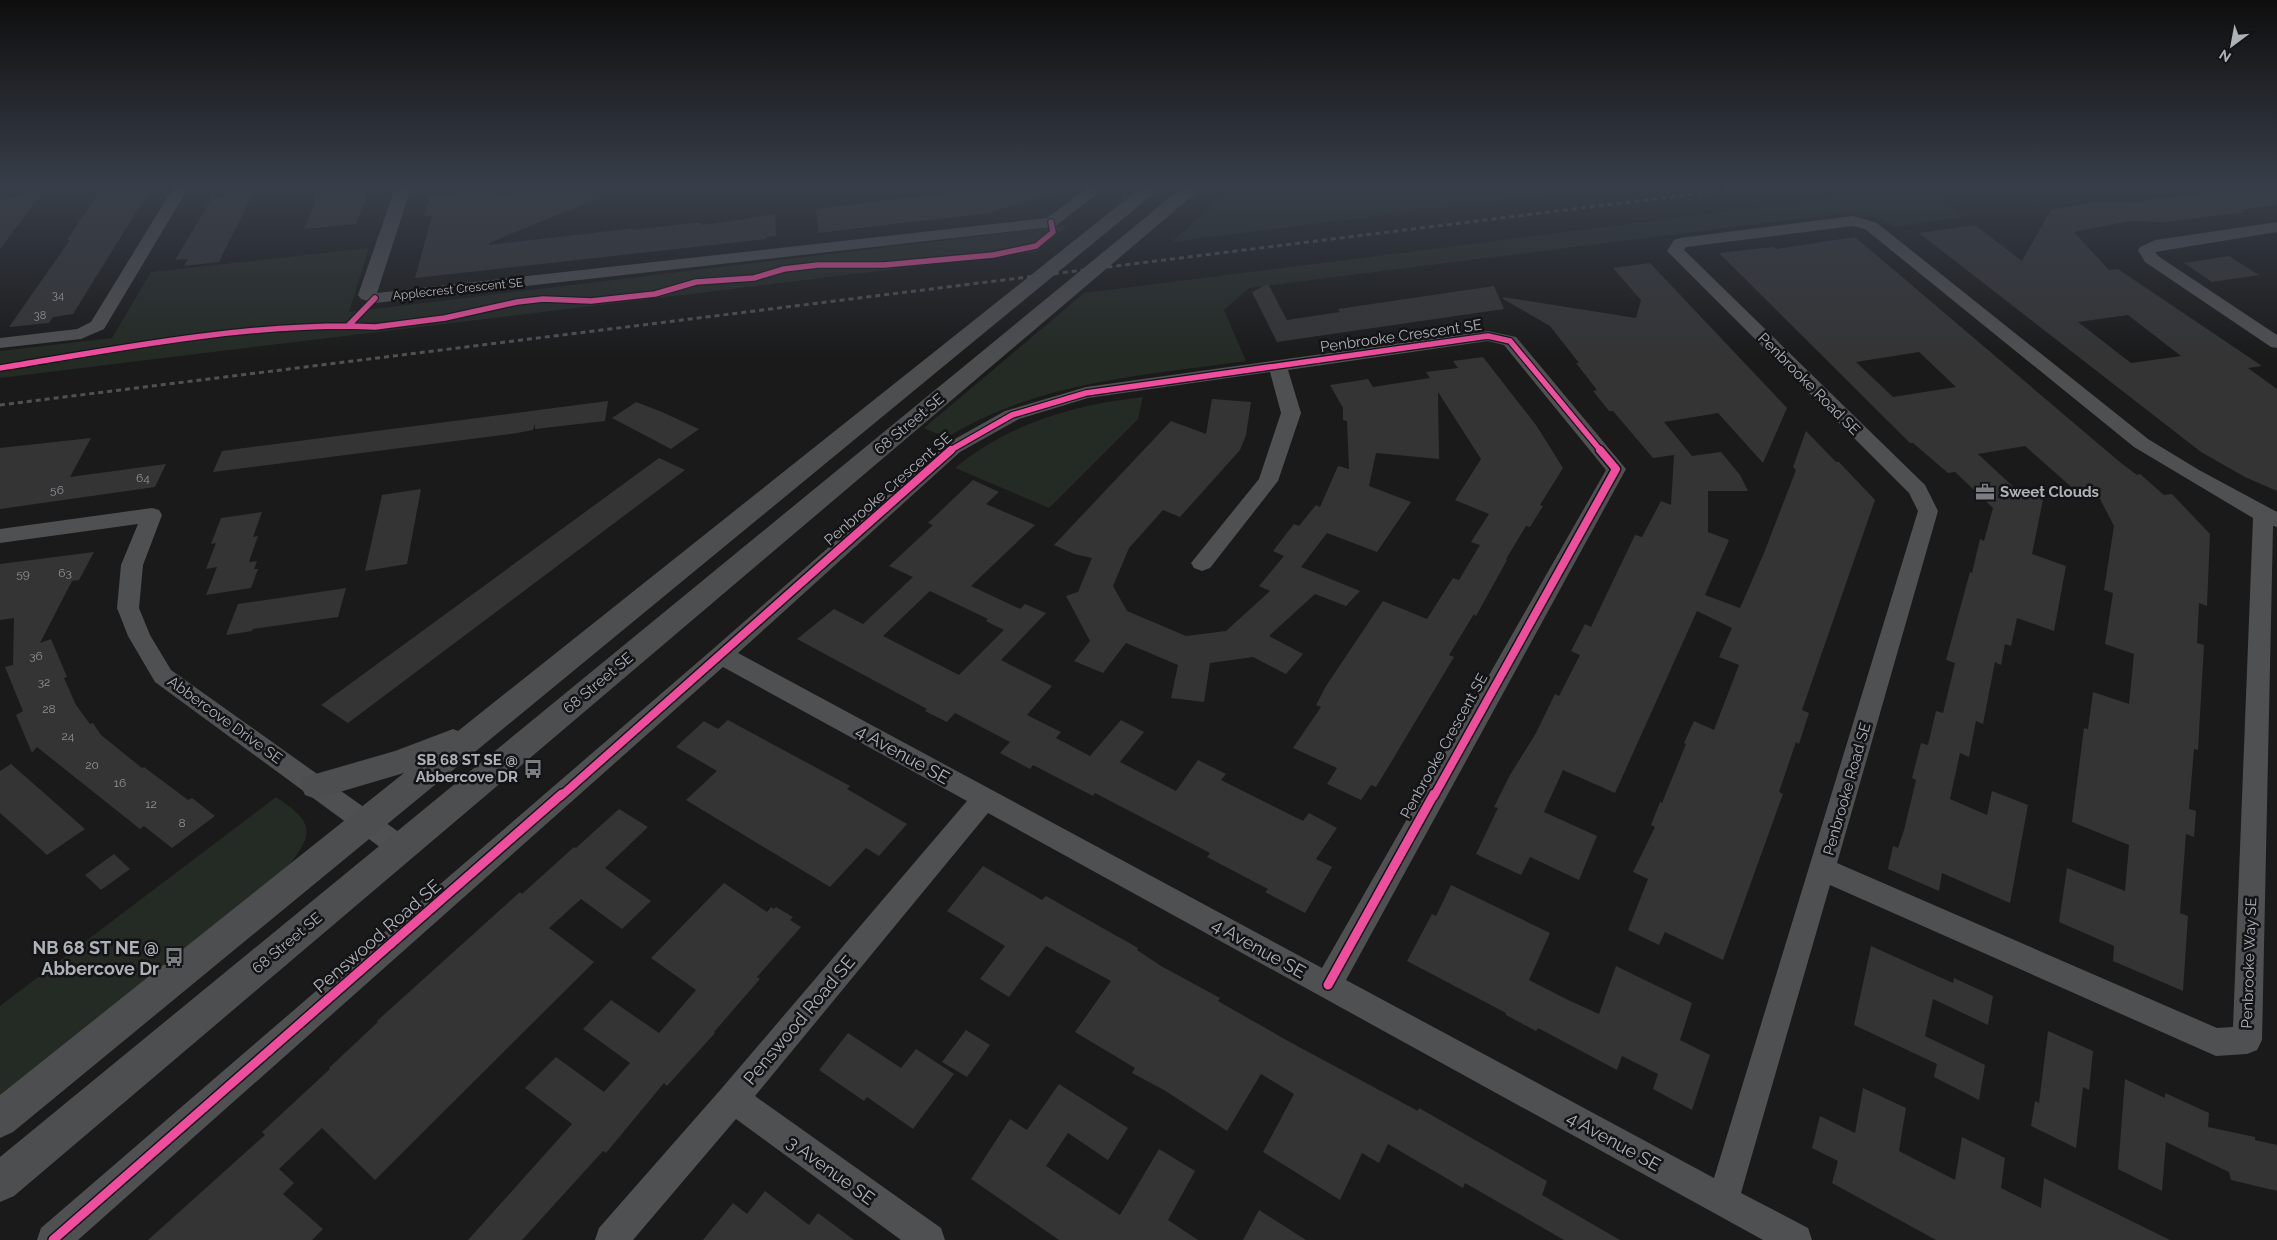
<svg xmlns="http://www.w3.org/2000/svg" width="2277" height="1240" font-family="Raleway,sans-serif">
	<rect width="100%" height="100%" fill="#1a1a1a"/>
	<!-- green -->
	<path fill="#242a24" d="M1237,185h383l-449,57z
		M1938,185h82l-82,10 26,21 -70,11 -13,-8 -28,-7 -604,76 -25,22 22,51c-104,15 -208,20 -300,77l-22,-10 160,-135z
		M1069,225l-33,27 -1036,126v-27l112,-13 39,-66 218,-24 -20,64z
		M1143,397l-5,22 -89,89 -94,-40c55,-45 118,-63 188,-71z
		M276,797c34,23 41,33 14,67l-290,236v-94z"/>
	<!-- building -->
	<path fill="#343435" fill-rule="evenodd" d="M138,185h15l-80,129 -20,3 -4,6 -40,4 61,-87h-3l35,-52z
		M232,185h25l-38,77 -35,4 4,-7 -13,1 37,-62 11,-1z
		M322,185h49l-15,39 -52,5z
		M567,185h7l22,14 -107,44v2l147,-17 -4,2 60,-7h9v2l24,-3 50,-8 1,22 -10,1v2l-351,39 17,-62h-8l7,-20 67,-6 -1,6 54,-8 2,3z
		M957,185h110v5l-79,23 -170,20 -2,-24 140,-17z
		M2263,185l3,2 11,-1v19l-36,5 3,2 -77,10 -37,-1 -56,11 35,38 9,-1 144,97 -14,2 29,21v102l-32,-14 -44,-25 -282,-219 56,-8 47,36 29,-51 40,-7 50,-2zM2128,315l53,41 -50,7 -53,-41z
		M46,188l-46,61v-49z
		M1855,237l266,226 16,12 3,-1 24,21 8,-1 38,40 -3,72 -8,-3 -2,40 7,2 -6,105 -4,-1 -5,60 7,2 -2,26 -8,-3 -6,79 8,3 -5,75 -70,-30 1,-15 -55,-24 8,-54 58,23 4,-46 -57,-23 12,-94 4,1 5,-37 36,12 5,-50 -29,-10 8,-51 -9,-3 10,-64 -15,-29 -15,1 -59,-52 -47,8 42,39 25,-3 -13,64 34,12 -12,65 -37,-13 -6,28 -6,-2 -4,21 -6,-3 -12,62 -7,-3 -7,36 -9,-4 -10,46 37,16 5,-24 36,14 -18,98 -68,-30 -3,18 -51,-22 5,-23 5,2 6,-18 12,-50 -4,-2 9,-35 7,2 8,-34 7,2 12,-50 -9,-3 24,-88 2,1 8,-34 4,2 9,-33 -38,-36 -7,1 -35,-30h-3l-191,-190 54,-6 3,2zM1919,352l37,35 -63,10 -37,-35z
		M2229,256l30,19 -47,7 -28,-19z
		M1650,263l137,145 -24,55 -45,-50 -54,9 28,34 29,-4 19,23 8,16h-40v41l21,8 -24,55 35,13 24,-55 32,-83 -3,-3 13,-36 30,31h3l36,38 -73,210 7,3 -10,31 -3,-2 -17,50 4,2 -60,166 -58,-28 -6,13 -31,-15 20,-51 -15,-7 22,-45 -4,-2 9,-23 2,1 24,-59 -2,-1 10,-22 20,9 25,-65 -20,-8 13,-29 -35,-17 -82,182 -52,-23 -19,42 53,24 -18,44 -49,-23 -9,18 -45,-21 22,-46 -4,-1 16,-32 26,-42 19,-39 4,2 21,-41 -9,-4 14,-27 6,3 44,-92 7,2 19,-36 10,4 3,-50 -21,3 -40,-47h-4l-16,-20 4,-1 -21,-27h3l-29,-37 -47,-27v-2l133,21 5,-18 -28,-32z
		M1268,284l19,36 53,-8 -2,-3 156,-23 10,23 -227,33 -25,-50z
		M1483,357l53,68 27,43 -23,37 3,1 -13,21 -4,-1 -20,33 1,1 -31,56 -2,-2 -25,41 5,2 -64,107 -14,23 -5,-2 -10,15 -34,-16 10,-16 -44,-20 28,-41 -5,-2 10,-19 57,-85 44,18 26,-41 6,2 21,-35 -9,-3 18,-28 -34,-14 26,-41 -43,-67 1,67 -63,-6 -7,33 42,16 -34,50 -50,-19 -26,34 59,24 -14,15 -31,-12 -46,42 34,18 -17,20 -33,-17 -43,6 -6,39 -33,-4 7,-33 -52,-22 -23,30 -29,-12 16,-20 -24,-45 12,-4 14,-34 -18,-4 -20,-9 117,-124 35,13 6,-35 39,3 -5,33 -6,15 -60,67 -17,-7 -34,38 -16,38 14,25 59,25 40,-5 44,-40 -11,-5 25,-30 -11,-5 21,-27 5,2 17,-21 4,2 18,-41 11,3 -2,-48 -4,-1v-12l-13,-23 38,-6 5,8 57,-9 -4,-6 32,-4 -5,-7z
		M608,401l-3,20 -70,8v-6l-2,7 -16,3 -304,39 9,-21z
		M636,402l26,10 37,17 -28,20 -59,-31z
		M91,438l-21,39 96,-13 -11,23 -155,22v-61z
		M659,458l26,12 -337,253 -27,-18z
		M973,480l26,12 -13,12 49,21 -64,61 49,23 5,-5 21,9 -45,47 51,26 -25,29 34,17 -5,6 34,18 31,-36 23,12 -24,30 56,29 22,-31 28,14 -5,6 82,41 6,-8 28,15 -21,31 16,8 -27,46 -40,-21 3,-3 -61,-32 3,-4 -115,-60 -2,3 -60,-31 -3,4 -30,-16 10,-11 -55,-29 -8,9 -22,-11 2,-2 -130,-70 37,-30 29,15 50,-47 -24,-11 44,-41 -5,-2zM930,591l58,28 -2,2 18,9 -45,45 -76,-39z
		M421,489l-14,75 -42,7 17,-76z
		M262,512l-9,25 5,-1 -9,26 8,-1 -3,8h4l-7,19 -45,7 11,-28 -11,2 10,-26 -5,1 10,-26z
		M94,552l-15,28 -7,1 -32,62 11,-4 16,38 -3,1 12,27 14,19 3,-1 8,12 41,33 2,-1 44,33 4,-2 23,18 -43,32 -28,-22 -4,3 -103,-82 -5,6 -16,-38 7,-4 -18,-44 8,-2 1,-47 -14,2v-56z
		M346,588l-8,29 -85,12 -1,2 -26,4 12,-31z
		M728,720l122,66 -3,3 60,35 -28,32 -13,-8 -36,39 -144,-87 31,-29 -41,-24 28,-26 14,8z
		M11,764l74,65 -38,26 -22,-20 -25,-22v-42z
		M619,809l29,18 -43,41 46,33 -29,28 -41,-30 -32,29 45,34 -219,218 -53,-52 -43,41 15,14 -11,11 40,35 -11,11h-164l117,-105 -3,-3 68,-63 -1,-1 49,-46 -1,-1 143,-129 2,2 52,-47 2,1z
		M114,854l16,15 -29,21 -16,-15z
		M983,866l59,34 4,-4 92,52 -1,2 24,16 59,32 -2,3 70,40 130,70 1,-3 128,73 -5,14 78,45h-56l-99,-57 -2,5 -75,-44 -9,19 -17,-10 -22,47 -77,-48 31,-58 -33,-20 -34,57 -63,-41 -32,-17 3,-5 -60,-36 36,-51 -65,-35 -37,51 -29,-18 25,-33 -58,-35z
		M724,883l43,29 4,-5 3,2 2,-2 17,10 -3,3 11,7 -44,50 3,2 -46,53 1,1 -48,53 -3,-3 -58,70 -3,-2 -81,89h-54l104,-116 -47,-36 31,-31 48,35 26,-29 -47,-34 28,-29 48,33 37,-43 -45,-32z
		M1451,885l99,48 -21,47 39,20 31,14 17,-48 76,37 -12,37 30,15 -18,55 -39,-21 5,-15 -36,-18 -5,14 -79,-42 -2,3 -30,-16v-2l-99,-52 25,-47 4,2z
		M1871,946l82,37 1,-5 39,18 -5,29 -55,-26 -8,37 60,29 -6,35 -45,-23 3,-13 -83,-39z
		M966,1030l24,15 -23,32 -25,-15z
		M2048,1031l45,20 -4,39 -6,-3 -7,61 -45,-22 4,-25 4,2z
		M848,1033l53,35 15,-19 38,25 -41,55 -46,-32 -3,4 -45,-31z
		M2125,1079l40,19v-5l44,20 -1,14 47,10v3l22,5v46l-46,-11 -2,-8 -63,-30 -4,49 -44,-22z
		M1059,1084l69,44 -20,32 -40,-27 -22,33 74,49 39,-66 36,22 -27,49 30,20h-139l-88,-61 39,-60 17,11z
		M1863,1088l43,20 -7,43 56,29 7,-43 43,21 -4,30 40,20 3,-30 126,62h-234l-104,-57 6,-22 -26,-13 8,-32 35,17z
		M765,1191l44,34 9,-12 36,27h-151l30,-37 14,11z
		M1259,1210l47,30h-63z"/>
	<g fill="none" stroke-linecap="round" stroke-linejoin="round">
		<!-- minor -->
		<path fill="#4f5052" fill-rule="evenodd" d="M175,185h15l-86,144 -23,10 -81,9v-10l77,-9 14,-7z
			M396,185h16l-35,108 670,-75 44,-33h17l-51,40 -6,2 -676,76 -14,-4 -3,-4z
			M1853,216l24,7 271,216 51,31 78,42v15l-4,-1 -11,514 -5,10 -10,4 -31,2 -386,-171 -89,308 67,35 4,12h-49l-775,-427 -233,283 186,132 4,12h-44l-165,-121 -103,121h-38l4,-12 123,-140 245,-287 -244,-134 -645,573h-41l4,-12 672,-579 233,-205 59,-33 81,-24 402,-56 28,6 110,132 -280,511 368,198 204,-667 -9,-18 -242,-242 7,-11 6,-2zM1853,226l12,3 269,218 119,71 -20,509 -16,1 -380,-165 101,-352 -13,-26 -241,-235 2,-3zM1488,341l16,4 102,125 -284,498 -584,-315 222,-201 59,-33 69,-21 182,-26 11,41 -22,66 -68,84 3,5 8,3 8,-3 68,-87 23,-68 -13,-43z
			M2277,222v10l-122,20 3,4 119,79v13l-6,-1 -126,-85 -7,-12 2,-3 15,-7z
			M152,508l7,2 3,5 -19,50 -4,43 11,27 21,35 239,170 4,8 -4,8 -9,3 -9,-3 -237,-174 -27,-46 -11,-28 4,-43 17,-41 -138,19v-14z"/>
		<!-- secondary -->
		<path fill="#4d4e50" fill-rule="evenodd" d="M1144,185h20l-1151,947 -13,6v-43l404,-322 -88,26 -11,-4 -4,-9 4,-9 90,-26 58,-22 5,2z
			M1185,185h20l-1191,1011 -14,6v-45z"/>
		<!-- rail -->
		<path stroke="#505153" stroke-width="3" stroke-dasharray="5 4" stroke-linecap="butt" d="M0,405l1766,-220"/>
		<!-- cycleway-far2 casing -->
		<g stroke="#141416" stroke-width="8">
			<path id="cycleway-far2" d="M375,298l-27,28 27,1 70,-9 72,-16 26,-3 48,2 64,-7 41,-12 58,-4 30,-9 34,-4h66l109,-10 43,-9 17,-14 -2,-10
				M0,368c115,-19 232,-42 348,-42
				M949,451l63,-36 74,-22 402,-57 22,5 91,110"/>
		</g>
		<!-- cycleway-far1 casing -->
		<g stroke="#141416" stroke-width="11">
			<path id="cycleway-far1" d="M561,796l390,-346
				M1434,796l182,-327 -16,-19"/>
		</g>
		<!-- cycleway casing -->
		<g stroke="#141416" stroke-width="12">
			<path id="cycleway" d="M1328,985l106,-191
				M53,1240l509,-446"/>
		</g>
		<!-- cycleway-far2 -->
		<use href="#cycleway-far2" stroke="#ef4d9e" stroke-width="5.5"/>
		<!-- cycleway-far1 -->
		<use href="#cycleway-far1" stroke="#ef4d9e" stroke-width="8"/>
		<!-- cycleway -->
		<use href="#cycleway" stroke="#ef4d9e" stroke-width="9"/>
	</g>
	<!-- sky -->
	<linearGradient id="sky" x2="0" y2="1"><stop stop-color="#0e0e0e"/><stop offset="0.52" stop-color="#383e49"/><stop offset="1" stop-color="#383e49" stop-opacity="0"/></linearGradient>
	<rect width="2277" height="358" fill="url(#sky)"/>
	<!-- icons -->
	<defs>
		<g id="office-bare" transform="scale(1.5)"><path d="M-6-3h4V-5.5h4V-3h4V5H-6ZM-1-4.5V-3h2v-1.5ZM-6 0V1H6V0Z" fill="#7a7d81" stroke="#141416" stroke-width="2.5" paint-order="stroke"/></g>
		<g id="bus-bare" transform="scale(1.5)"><path d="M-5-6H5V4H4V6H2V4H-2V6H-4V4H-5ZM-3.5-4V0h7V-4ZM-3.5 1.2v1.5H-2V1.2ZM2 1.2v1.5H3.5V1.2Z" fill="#7a7d81" stroke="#141416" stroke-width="2.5" paint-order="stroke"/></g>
	</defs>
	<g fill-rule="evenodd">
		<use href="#office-bare" x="1985" y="492"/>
		<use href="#bus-bare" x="533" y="769"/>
		<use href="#bus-bare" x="174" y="957"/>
	</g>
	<g text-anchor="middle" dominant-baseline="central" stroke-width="5" stroke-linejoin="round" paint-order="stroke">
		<!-- far-number labels -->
		<g font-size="11" fill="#8f9298">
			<text x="58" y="295">34</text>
			<text x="40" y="315">38</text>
		</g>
		<!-- far-street labels -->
		<g font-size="12" fill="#adb2b9" stroke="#141416">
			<text transform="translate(458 289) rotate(-6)">Applecrest Crescent SE</text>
		</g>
		<!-- number labels -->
		<g font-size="12" fill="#8f9298">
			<text x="143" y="478">64</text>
			<text x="57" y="490">56</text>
			<text x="65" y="573">63</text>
			<text x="23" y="574">59</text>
			<text x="36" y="656">36</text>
			<text x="44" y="682">32</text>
			<text x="49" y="709">28</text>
			<text x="68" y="736">24</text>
			<text x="92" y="765">20</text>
			<text x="120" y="783">16</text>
			<text x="151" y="804">12</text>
			<text x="182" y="823">8</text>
		</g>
		<!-- street labels -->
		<g font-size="15" fill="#adb2b9" stroke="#141416">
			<text transform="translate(1401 336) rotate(-8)">Penbrooke Crescent SE</text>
			<text transform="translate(1809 384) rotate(45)">Penbrooke Road SE</text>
			<text transform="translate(909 424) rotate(-40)">68 Street SE</text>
			<text transform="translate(888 489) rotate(-41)">Penbrooke Crescent SE</text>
			<text transform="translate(598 683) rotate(-40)">68 Street SE</text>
			<text transform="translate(225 720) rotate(36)">Abbercove Drive SE</text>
			<text transform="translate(1444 746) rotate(-61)">Penbrooke Crescent SE</text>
			<text transform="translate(1847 789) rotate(-74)">Penbrooke Road SE</text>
			<text transform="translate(287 943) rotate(-40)">68 Street SE</text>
			<text transform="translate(2249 963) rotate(-88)">Penbrooke Way SE</text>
		</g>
		<!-- poi labels -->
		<g font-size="15" font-weight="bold" fill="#adb2b9" stroke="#141416" text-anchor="start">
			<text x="2000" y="492">Sweet Clouds</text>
			<text x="518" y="760" text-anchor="end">SB 68 ST SE @<tspan x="518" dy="17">Abbercove DR</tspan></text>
		</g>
		<!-- near-street labels -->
		<g font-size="18" fill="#adb2b9" stroke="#141416">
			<text transform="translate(903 754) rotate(29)">4 Avenue SE</text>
			<text transform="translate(377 936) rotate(-41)">Penswood Road SE</text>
			<text transform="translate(1259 948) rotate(29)">4 Avenue SE</text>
			<text transform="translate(799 1020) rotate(-50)">Penswood Road SE</text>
			<text transform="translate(1614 1141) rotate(29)">4 Avenue SE</text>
			<text transform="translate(831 1170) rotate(36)">3 Avenue SE</text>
		</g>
		<!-- near-poi labels -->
		<g font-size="18" font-weight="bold" fill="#adb2b9" stroke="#141416" text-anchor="end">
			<text x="159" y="947">NB 68 ST NE @<tspan x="159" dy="21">Abbercove Dr</tspan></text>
		</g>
	</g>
	<!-- north arrow -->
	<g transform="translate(2232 45) rotate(212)" stroke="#141416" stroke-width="4" paint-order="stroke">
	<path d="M0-4L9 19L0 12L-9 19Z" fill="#adb2b9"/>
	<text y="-8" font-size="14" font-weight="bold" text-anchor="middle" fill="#adb2b9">N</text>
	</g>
</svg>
